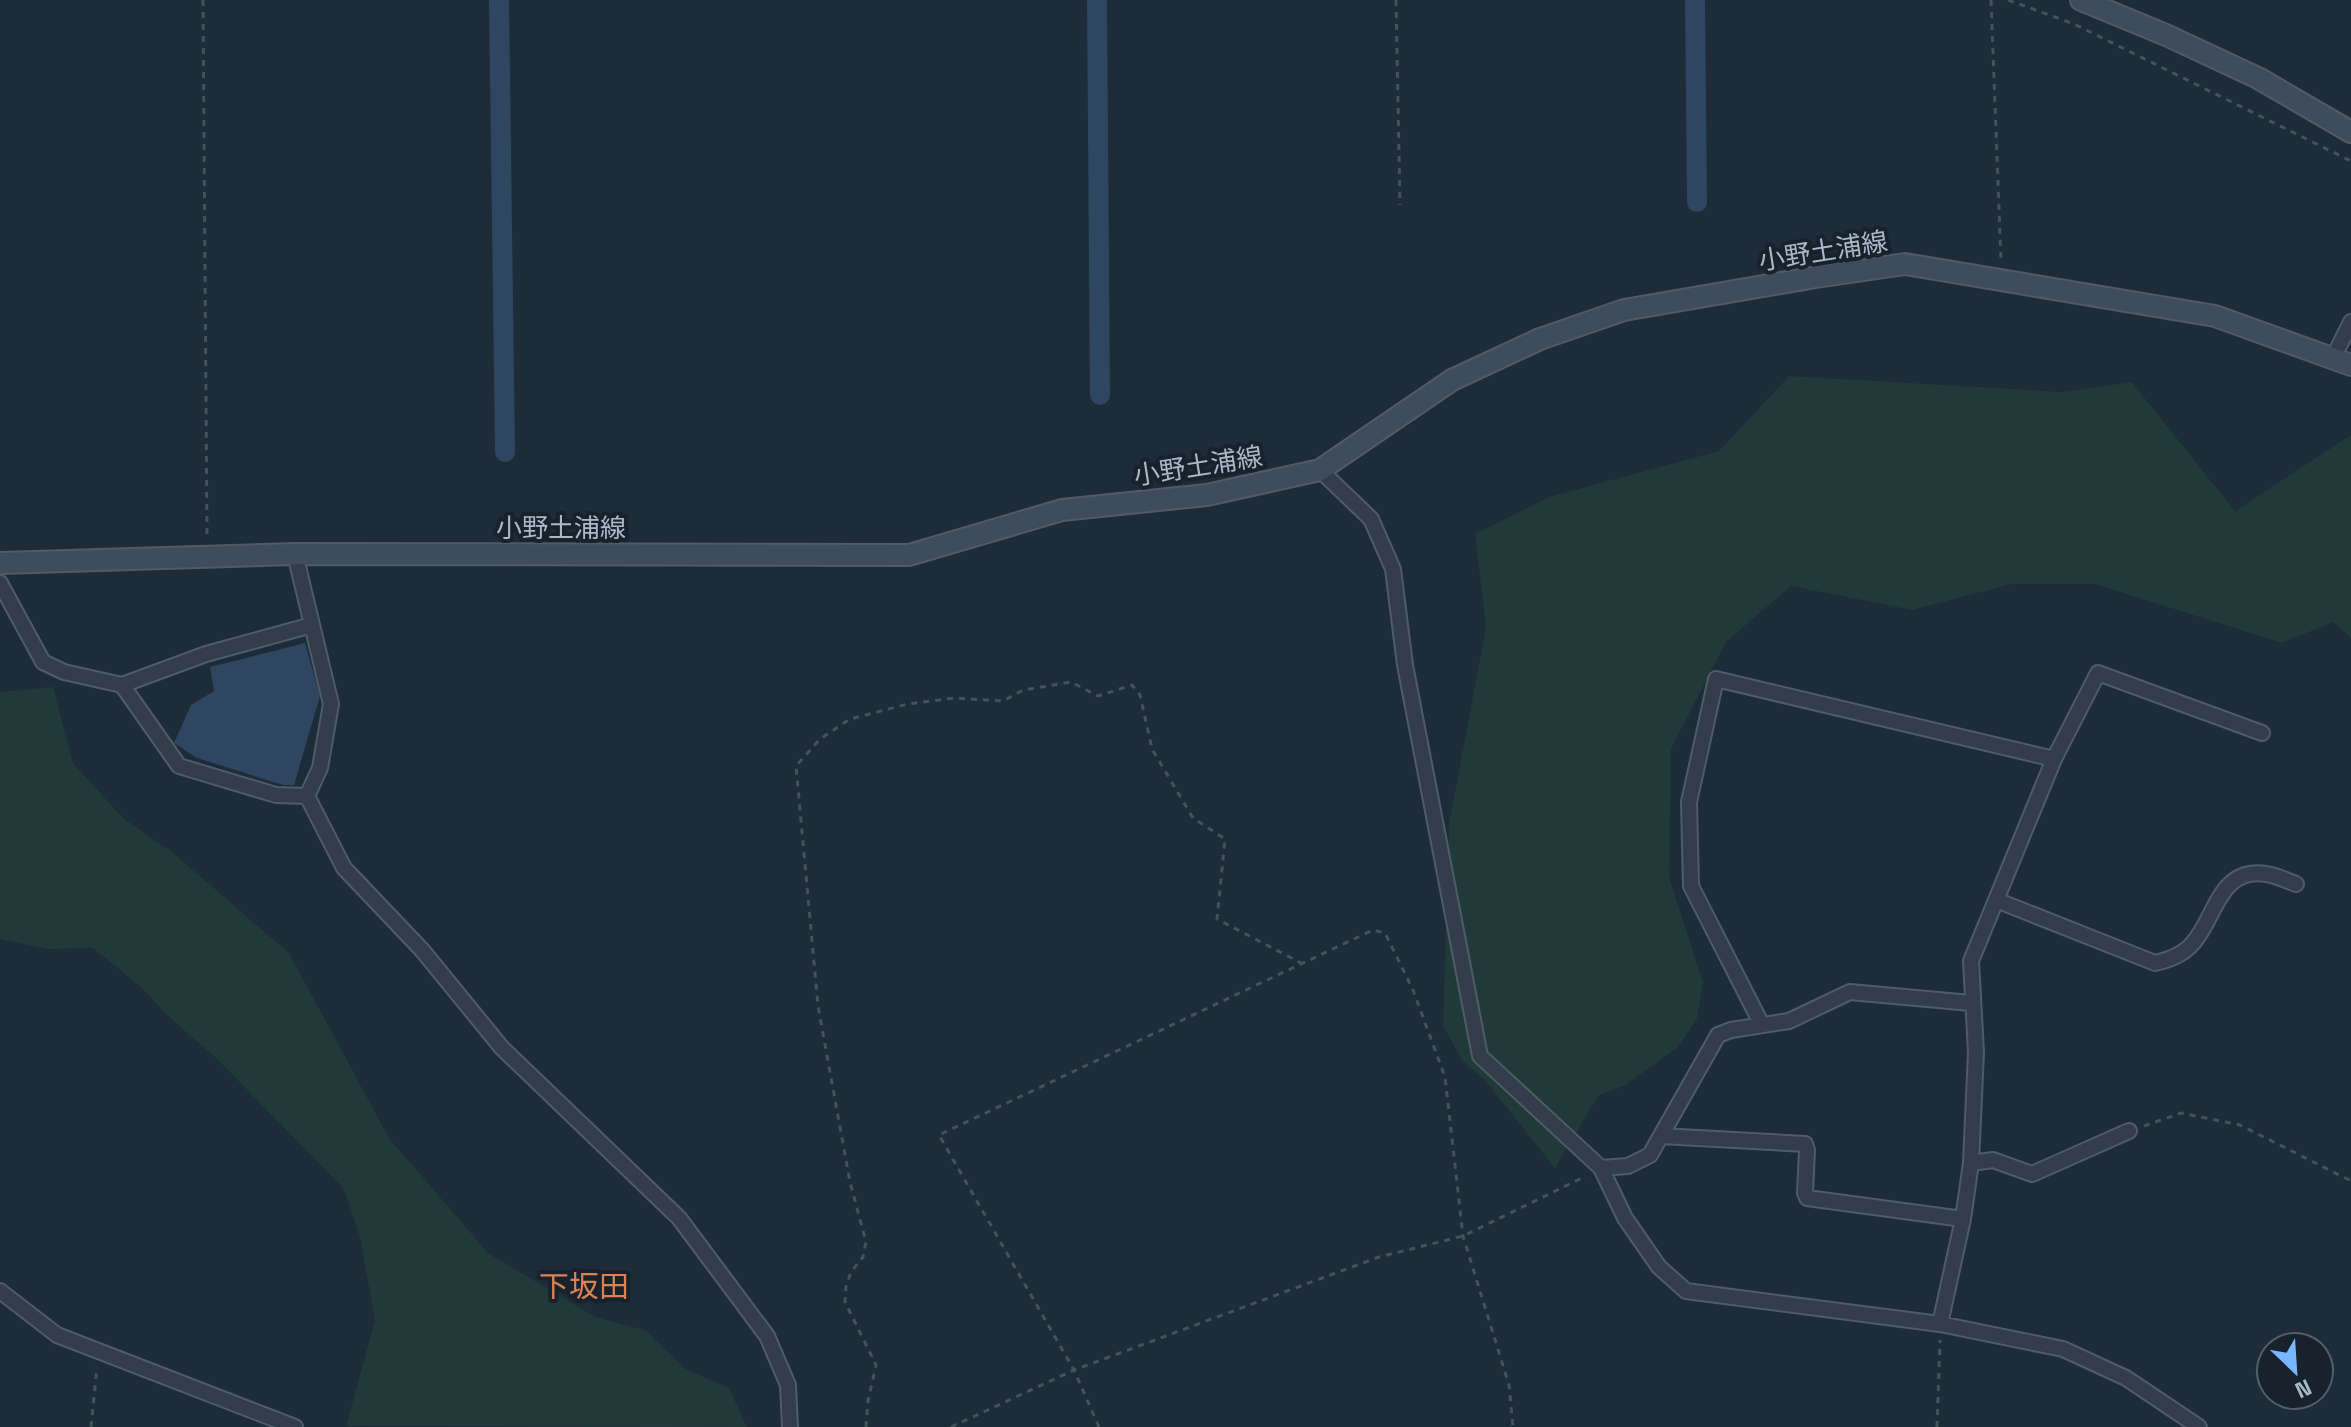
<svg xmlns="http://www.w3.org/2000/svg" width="2351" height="1427" font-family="'Space Grotesk','Noto Sans JP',sans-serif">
	<rect width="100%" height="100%" fill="#1e2b38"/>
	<!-- green -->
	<path fill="#203939" d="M1789,376l273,16 70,-10 103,129 116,-76v203l-18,-16 -51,21 -187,-59h-83l-100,26 -121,-24 -65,56 -55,107 -2,128 34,105 -6,37 -19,28 -54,39 -25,9 -44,73 -68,-85 -25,-23 -19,-34 6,-202 37,-197 -11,-93 74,-37 170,-46z
		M53,687l20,76 50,55 50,35 116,100 100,185 99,115 107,64 50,13 42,40 42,18 18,39 -401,-1 29,-106 -15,-83 -16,-48 -126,-129 -52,-46 -24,-26 -49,-40 -45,1 -48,-10v-247z"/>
	<!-- water -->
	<path fill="#2e465f" d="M305,643l15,53 -26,89h-11l-86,-27 -23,-15 17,-38 23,-14 -4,-24z"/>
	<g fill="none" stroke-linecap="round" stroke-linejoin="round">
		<!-- canal -->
		<path stroke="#2e465f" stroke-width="20" d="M499,0l6,452
			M1097,0l3,395
			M1695,0l2,202"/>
		<!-- street casing -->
		<g stroke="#4f5b67" stroke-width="18">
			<path id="street" d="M2333,358l18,-36
				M1320,470l51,49 22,50 12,96 75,391 121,112 24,50 34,49 27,24 254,33 123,25 63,29 73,49
				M295,554l36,150 -11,64 -13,28 37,72 78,82 80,98 177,170 88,118 21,49 2,42
				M0,583l43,79 21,10 58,13 57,81 97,29 31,1
				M122,685l84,-31 106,-29
				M1996,900l159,63c14,-3 28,-8 38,-20 23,-26 26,-76 73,-69 10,1 21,7 30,10
				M1762,1025l-71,-139 -2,-84 27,-123 338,80
				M1661,1136l144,8 2,6 -2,43 2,5 156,21
				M1971,1163l5,-111 -5,-91 83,-202 44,-86 164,60
				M1601,1168l27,-2 22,-11 68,-120 13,-5 58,-9 61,-29 121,11
				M0,1291l57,44 238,92
				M1940,1324l23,-105 8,-56 22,-3 39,14 97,-43"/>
		</g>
		<!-- secondary casing -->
		<g stroke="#4f5b67" stroke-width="24">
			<path id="secondary" d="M2081,0l85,35 92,43 93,54
				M0,563l295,-9 614,1 153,-45 145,-15 113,-25 132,-90 88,-41 84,-29 192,-33 89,-13 310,52 136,49"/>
		</g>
		<!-- path -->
		<path stroke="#3d5657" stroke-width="3" stroke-dasharray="6 6" stroke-linecap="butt" d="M203,0l4,536
			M1396,0l4,205
			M1991,0l10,260
			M2008,0l66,24 277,137
			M2144,1126l37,-13 59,12 111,56
			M91,1427l6,-60
			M866,1427l2,-26 8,-36 -31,-63 1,-16 5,-14 12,-15 3,-15 -16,-60 -32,-176 -22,-240 24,-27 30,-20 58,-15 46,-6 49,3 20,-11 48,-8 27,14 34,-11 8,10 12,54 41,69 32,21 -8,80 84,44
			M951,1427l123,-57 305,-113 84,-21 123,-60
			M1099,1427l-25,-57 -135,-235 434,-205 12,3 28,57 32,87 18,159 46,149 4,42
			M1937,1427l3,-87"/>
		<!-- street -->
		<use href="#street" stroke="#323d49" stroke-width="14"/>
		<!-- secondary -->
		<use href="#secondary" stroke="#3f4c5c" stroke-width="20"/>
	</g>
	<g text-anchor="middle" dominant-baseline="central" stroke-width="8" stroke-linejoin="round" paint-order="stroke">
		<!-- street labels -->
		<g font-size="26" fill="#abb8c6" stroke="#17222d">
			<text transform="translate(1823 251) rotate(-9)">小野土浦線</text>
			<text transform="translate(1198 466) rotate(-9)">小野土浦線</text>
			<text x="561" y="528">小野土浦線</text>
		</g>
		<!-- quarter labels -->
		<g font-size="30" fill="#dc8151" stroke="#17222d">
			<text x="584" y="1286">下坂田</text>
		</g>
	</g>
	<!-- north arrow -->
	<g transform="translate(2295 1371) rotate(155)"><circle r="38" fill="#17222d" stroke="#525e6a" stroke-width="2"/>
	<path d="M0-6L14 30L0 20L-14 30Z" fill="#77b7ff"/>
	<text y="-12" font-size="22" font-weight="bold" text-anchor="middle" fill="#abb8c6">N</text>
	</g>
</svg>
